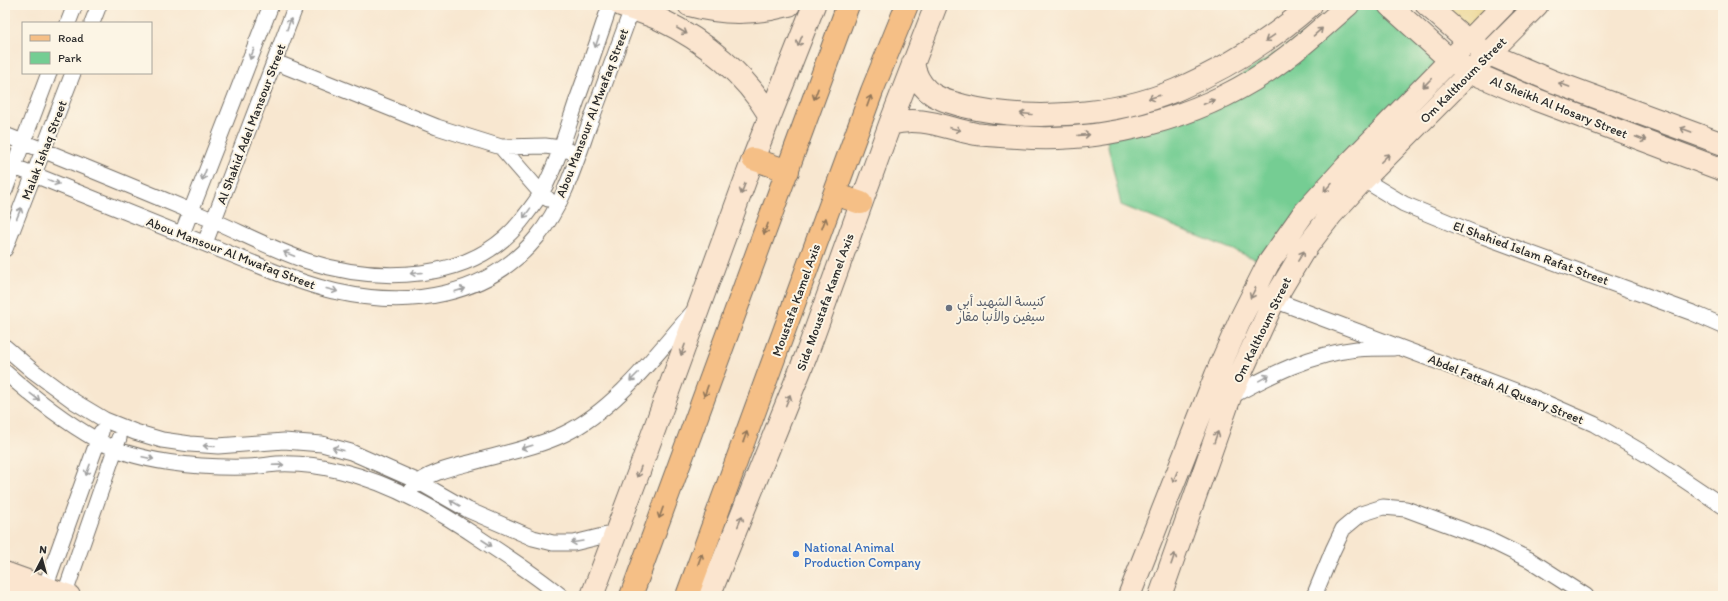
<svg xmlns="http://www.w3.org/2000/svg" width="1728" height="601" font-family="Itim,'Playpen Sans Arabic',sans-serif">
	<rect width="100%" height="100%" fill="#fcf5e5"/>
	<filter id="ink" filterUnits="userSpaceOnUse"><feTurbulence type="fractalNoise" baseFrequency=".025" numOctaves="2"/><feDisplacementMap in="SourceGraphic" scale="8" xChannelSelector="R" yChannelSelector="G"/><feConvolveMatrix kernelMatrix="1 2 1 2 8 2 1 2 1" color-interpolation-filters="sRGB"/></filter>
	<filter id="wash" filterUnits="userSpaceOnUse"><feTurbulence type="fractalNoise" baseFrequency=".012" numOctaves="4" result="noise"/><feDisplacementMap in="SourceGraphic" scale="16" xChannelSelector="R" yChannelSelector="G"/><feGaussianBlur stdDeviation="0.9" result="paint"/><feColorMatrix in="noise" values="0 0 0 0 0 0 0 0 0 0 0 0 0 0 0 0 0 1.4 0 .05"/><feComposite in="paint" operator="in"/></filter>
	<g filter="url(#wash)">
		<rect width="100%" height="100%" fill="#f8e7d0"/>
		<!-- green -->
		<path fill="#74cd93" stroke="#507c5f" d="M1348,5h41l61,55 -182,204 -147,-59 -16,-73 79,-19z"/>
		<!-- sand -->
		<path fill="#eeda9e" stroke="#8c8264" d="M1427,5h77l-36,36z"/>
	</g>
	<g filter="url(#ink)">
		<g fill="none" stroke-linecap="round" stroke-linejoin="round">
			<!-- street casing -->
			<g stroke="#736d65" stroke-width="17">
				<path id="street" d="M68,23l7,-18
					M92,23l7,-18
					M275,62l162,65 64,20 44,-1 16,2 9,3
					M5,135c63,25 126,51 188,77 38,15 75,36 114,49 69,22 164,23 214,-40 7,-9 15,-19 21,-29 15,-28 24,-59 34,-89 12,-33 23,-65 34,-98
					M501,147l40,46 7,6
					M5,163l275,111c19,7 38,14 58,18 71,16 150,5 199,-55 25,-30 38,-72 51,-109 15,-39 29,-79 44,-119
					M1356,175l48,29 68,28 221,81 30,13
					M5,190l44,-117
					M182,234l89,-229
					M205,243l91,-238
					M5,249l68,-176
					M1274,300l263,99 57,25 53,31 76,51
					M5,347l28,24 42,31 30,18 30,12 27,8 28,4 28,2 66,-5 38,3 29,8 68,30 49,28 65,28 20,5h21l41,-10
					M5,372c28,25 60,50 92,68 40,23 103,28 149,27 10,0 20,-2 31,-3 21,-1 44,2 64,7 53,13 100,41 144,71 26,17 52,34 76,54
					M1230,397c40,-22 81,-43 127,-48 12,-1 24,-1 37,-1
					M413,487c17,-16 42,-20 64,-26 28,-8 60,-14 87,-27 52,-25 92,-80 129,-122
					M42,596l59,-164
					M64,596l55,-158
					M1314,596l19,-46 10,-21 18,-15 22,-7 23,2 81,30 43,21 56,36"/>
			</g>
			<!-- secondary casing -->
			<g stroke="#736d65" stroke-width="24">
				<path id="secondary" d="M621,5c13,5 27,9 40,15 44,21 84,54 109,96
					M689,5c32,9 67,9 100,0
					M1389,5l61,55 21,12 66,28 186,70
					M1427,5l41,36 21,13 63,27 171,63
					M913,63c2,11 7,21 15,28 11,9 23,11 36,15 65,16 150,10 212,-16 49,-21 95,-50 135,-85
					M890,124c31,-9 55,4 86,10 13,2 28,2 42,3 83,7 179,-19 248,-65 30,-20 56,-44 82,-67
					M5,573l64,23
					M5,591l13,5
					M592,596l46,-122 115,-315 61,-154
					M709,596l97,-240 84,-232 46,-119
					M1129,596l87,-221 25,-57 27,-54 35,-50 42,-46 159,-163
					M1160,596l70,-199 44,-97 28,-47 29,-38 32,-35 174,-175"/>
			</g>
			<!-- primary casing -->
			<g stroke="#736d65" stroke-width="24">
				<path id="primary" d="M753,159l35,12
					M835,194l26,9
					M631,596l217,-591
					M687,596l185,-505 35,-86"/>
			</g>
			<!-- street -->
			<use href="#street" stroke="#fff" stroke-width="15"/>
			<!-- secondary -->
			<use href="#secondary" stroke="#fbe5cf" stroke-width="22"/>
			<!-- primary -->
			<use href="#primary" stroke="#f5bf86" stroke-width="22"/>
		</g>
		<!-- one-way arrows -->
		<defs><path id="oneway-shaft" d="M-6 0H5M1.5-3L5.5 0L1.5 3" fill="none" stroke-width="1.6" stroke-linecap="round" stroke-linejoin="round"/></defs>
		<g stroke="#a0a0a0">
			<use href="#oneway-shaft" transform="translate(289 24) rotate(-70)"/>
			<use href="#oneway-shaft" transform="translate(597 42) rotate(109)"/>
			<use href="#oneway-shaft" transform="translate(252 54) rotate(111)"/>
			<use href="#oneway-shaft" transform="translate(204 175) rotate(111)"/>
			<use href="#oneway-shaft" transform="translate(54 182) rotate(22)"/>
			<use href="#oneway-shaft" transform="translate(19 213) rotate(-68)"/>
			<use href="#oneway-shaft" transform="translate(527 213) rotate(126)"/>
			<use href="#oneway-shaft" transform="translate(289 254) rotate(-158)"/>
			<use href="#oneway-shaft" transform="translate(416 273) rotate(175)"/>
			<use href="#oneway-shaft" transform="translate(332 290) rotate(15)"/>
			<use href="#oneway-shaft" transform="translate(460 290) rotate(-16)"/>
			<use href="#oneway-shaft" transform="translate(634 377) rotate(135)"/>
			<use href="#oneway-shaft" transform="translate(1264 378) rotate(-29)"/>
			<use href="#oneway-shaft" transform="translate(35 397) rotate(37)"/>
			<use href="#oneway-shaft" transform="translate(209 446) rotate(-176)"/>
			<use href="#oneway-shaft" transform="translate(527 447) rotate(164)"/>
			<use href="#oneway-shaft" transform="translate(338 449) rotate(-165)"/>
			<use href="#oneway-shaft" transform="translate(148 458) rotate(12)"/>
			<use href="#oneway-shaft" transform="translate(278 465) rotate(-2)"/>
			<use href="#oneway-shaft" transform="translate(88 470) rotate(110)"/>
			<use href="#oneway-shaft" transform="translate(455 503) rotate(-150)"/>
			<use href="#oneway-shaft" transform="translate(577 542) rotate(171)"/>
			<use href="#oneway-shaft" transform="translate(487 543) rotate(33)"/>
		</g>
		<g stroke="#93887d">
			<use href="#oneway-shaft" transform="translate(682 31) rotate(30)"/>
			<use href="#oneway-shaft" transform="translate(1318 32) rotate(-41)"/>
			<use href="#oneway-shaft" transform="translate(1270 38) rotate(146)"/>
			<use href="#oneway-shaft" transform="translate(800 41) rotate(112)"/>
			<use href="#oneway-shaft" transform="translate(1427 83) rotate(134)"/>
			<use href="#oneway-shaft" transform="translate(1564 85) rotate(-160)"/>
			<use href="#oneway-shaft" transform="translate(1154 97) rotate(163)"/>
			<use href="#oneway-shaft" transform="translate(1209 102) rotate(-23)"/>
			<use href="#oneway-shaft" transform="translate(1026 114) rotate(-175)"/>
			<use href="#oneway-shaft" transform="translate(955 129) rotate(14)"/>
			<use href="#oneway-shaft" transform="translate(1686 130) rotate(-160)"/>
			<use href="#oneway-shaft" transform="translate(1084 135) rotate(-4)"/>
			<use href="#oneway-shaft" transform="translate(1641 139) rotate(21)"/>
			<use href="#oneway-shaft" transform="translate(1385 158) rotate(-45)"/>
			<use href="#oneway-shaft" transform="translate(1328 187) rotate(132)"/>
			<use href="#oneway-shaft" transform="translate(743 189) rotate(110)"/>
			<use href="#oneway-shaft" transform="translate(1301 256) rotate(-58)"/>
			<use href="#oneway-shaft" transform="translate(1253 293) rotate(116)"/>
			<use href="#oneway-shaft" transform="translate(683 350) rotate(110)"/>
			<use href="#oneway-shaft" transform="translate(788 400) rotate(-68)"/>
			<use href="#oneway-shaft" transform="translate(1216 437) rotate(-71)"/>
			<use href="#oneway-shaft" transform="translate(639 472) rotate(110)"/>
			<use href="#oneway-shaft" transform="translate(1175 477) rotate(112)"/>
			<use href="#oneway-shaft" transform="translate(740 521) rotate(-68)"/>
			<use href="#oneway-shaft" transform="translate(1173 559) rotate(-71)"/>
		</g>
		<g stroke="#907558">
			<use href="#oneway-shaft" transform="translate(816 94) rotate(110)"/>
			<use href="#oneway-shaft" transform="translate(869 101) rotate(-70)"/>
			<use href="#oneway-shaft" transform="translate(824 223) rotate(-70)"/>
			<use href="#oneway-shaft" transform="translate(766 229) rotate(110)"/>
			<use href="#oneway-shaft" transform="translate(706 391) rotate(110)"/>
			<use href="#oneway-shaft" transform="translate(745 437) rotate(-70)"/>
			<use href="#oneway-shaft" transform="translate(661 513) rotate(110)"/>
			<use href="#oneway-shaft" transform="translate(700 559) rotate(-70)"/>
		</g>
	</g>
	<!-- markers -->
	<circle fill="#6b7280" stroke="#fcf5e5" stroke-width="1.5" cx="949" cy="308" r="4"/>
	<circle fill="#3f7fe0" stroke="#fcf5e5" stroke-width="1.5" cx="796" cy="554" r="4"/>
	<g text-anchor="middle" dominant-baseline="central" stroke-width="4" stroke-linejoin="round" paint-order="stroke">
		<!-- street labels -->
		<g font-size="13" fill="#2b2b2b" stroke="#fcf5e5">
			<text transform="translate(1463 80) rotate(-45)">Om Kalthoum Street</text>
			<text transform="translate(1559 107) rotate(22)">Al Sheikh Al Hosary Street</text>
			<text transform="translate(592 113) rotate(-69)">Abou Mansour Al Mwafaq Street</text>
			<text transform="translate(251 124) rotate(-69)">Al Shahid Adel Mansour Street</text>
			<text transform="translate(44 150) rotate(-69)">Malak Ishaq Street</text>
			<text transform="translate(231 253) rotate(21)">Abou Mansour Al Mwafaq Street</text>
			<text transform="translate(1531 253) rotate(20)">El Shahied Islam Rafat Street</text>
			<text transform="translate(796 300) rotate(-70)">Moustafa Kamel Axis</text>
			<text transform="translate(825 302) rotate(-70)">Side Moustafa Kamel Axis</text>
			<text transform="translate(1262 330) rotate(-64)">Om Kalthoum Street</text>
			<text transform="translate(1506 389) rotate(22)">Abdel Fattah Al Qusary Street</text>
		</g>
		<!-- worship labels -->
		<g font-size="13" fill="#5b616d" stroke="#fcf5e5" text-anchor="start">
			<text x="957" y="301">كنيسة الشهيد أبي<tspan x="957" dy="15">سيفين والأنبا مقار</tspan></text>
		</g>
		<!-- shop labels -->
		<g font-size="13" fill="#366cbe" stroke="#fcf5e5" text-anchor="start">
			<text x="804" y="547">National Animal<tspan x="804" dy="15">Production Company</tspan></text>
		</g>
	</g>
	<!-- margin -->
	<rect width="1728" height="601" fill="none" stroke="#fcf5e5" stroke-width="20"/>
	<!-- legend -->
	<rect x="22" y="22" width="130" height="52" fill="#fcf5e5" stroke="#a8a49b"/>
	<rect x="30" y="35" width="20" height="6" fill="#f5bf86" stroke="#a8a49b"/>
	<text x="58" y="42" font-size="12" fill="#2b2b2b">Road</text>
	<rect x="30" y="52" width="20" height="12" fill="#74cd93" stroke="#a8a49b"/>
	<text x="58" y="62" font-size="12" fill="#2b2b2b">Park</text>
	<!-- north arrow -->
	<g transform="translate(42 559) rotate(6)" stroke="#fcf5e5" stroke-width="3" paint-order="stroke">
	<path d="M0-3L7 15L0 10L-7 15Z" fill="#2b2b2b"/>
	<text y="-6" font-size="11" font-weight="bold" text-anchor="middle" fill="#2b2b2b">N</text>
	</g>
</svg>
